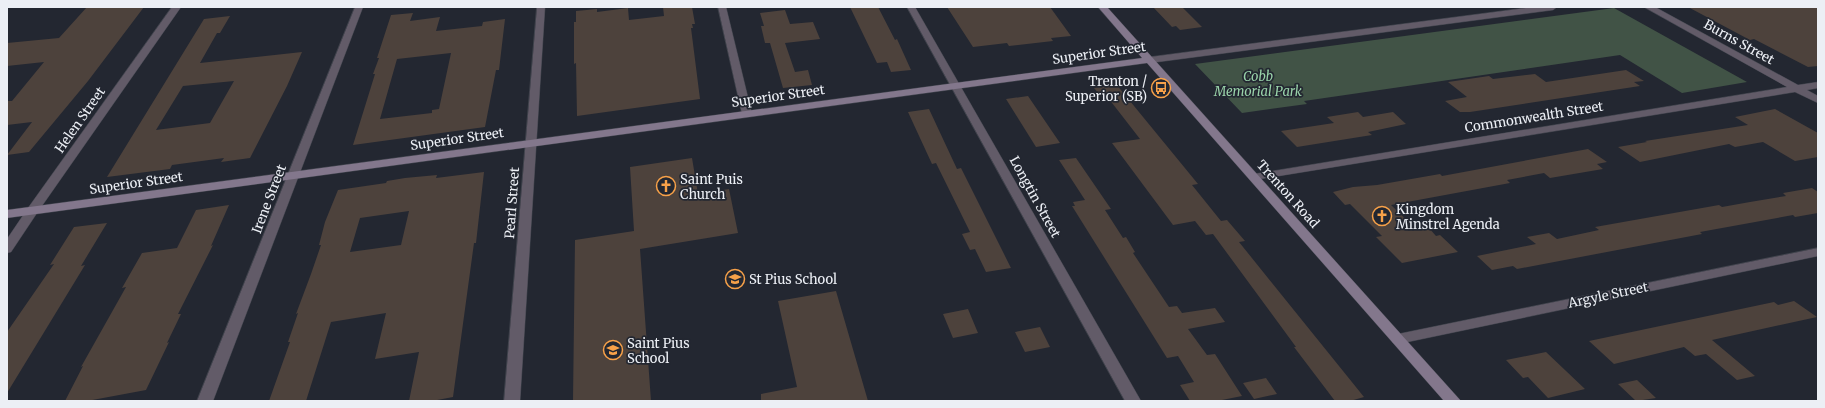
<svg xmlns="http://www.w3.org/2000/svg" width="1825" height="408" font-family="Merriweather,serif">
	<rect width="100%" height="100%" fill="#232731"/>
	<!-- green -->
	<path fill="#415346" d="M1614,8l133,74 -65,11 -62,-38 -316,46 3,3 -65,9 -47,-49z"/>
	<!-- building -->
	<path fill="#4d423c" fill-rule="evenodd" d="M87,7h57l-56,74 -59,71 -22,3 25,-33 -25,3v-24h5l32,-39 -37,4v-23l52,-5z
		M663,7h29l3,17h-3l1,4h-2l9,71 -123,17 -1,-53 -2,1v-42h2v-11l21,-2v3l31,-4 1,12 35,-4z
		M850,7h28l17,33 2,-1 14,31 -20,2 -4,-10 -10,1z
		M947,7h103l21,29 -20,2 2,3 -44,5 -2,-3 -34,4z
		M1153,7h29l20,20 -22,3 -4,-4 -4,1z
		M1688,7h130v59l-10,1 -54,-28 -4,1z
		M785,10l5,14 23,-2 7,17 -35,4 10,29 13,-2 4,15 -29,3 -13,-45h-5l-4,-17h3l-4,-13z
		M413,13l-3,8 30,-4 -4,14 46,-5 1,-4 22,-3 -6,51h-3l-11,57 -132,18 22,-71h-2l6,-16h-2l14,-43zM451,53l-12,56 -7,1v3l-52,6 17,-60z
		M230,16l-10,17h-3l-17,30 102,-11 -15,34 -37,72 -29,4 3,-4 -52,7 -2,4 -63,8 97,-158zM234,81l-24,42 -54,7 27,-44z
		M1626,70l18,11 -10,1 6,4 -170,26h-10l-15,-11 22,-4 -19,-15 41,-6 4,3 42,-5 11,8z
		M1116,84l82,100 -6,1 29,36 6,-1 18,21 -6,1 125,155 -14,4h-15l-41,-54h2l-83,-113 -7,1 -11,-14 -22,4 -61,-82 28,-4 -31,-40 -5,1 -10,-12z
		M1028,96l32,47 -24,4 -30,-48z
		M929,109l28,60 4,-1 50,100 -25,4 -11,-23 -5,1 -8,-16 8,-2 -34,-69 -4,1 -24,-52z
		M1775,109l43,24v24l-23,4 -32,-19 -28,5 -6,-3 -89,18 -22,-15 29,-5 -2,-1 103,-16 -13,-8z
		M1358,112l5,5 30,-5 13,12 -38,8 4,3 -75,12 -16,-16 53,-8 -7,-6z
		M1588,149l19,13 -10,2 6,5 -53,9 -6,-5 -37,7 3,3 -119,22 26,25 12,-2 7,8 4,-1 18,17 -56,11 -26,-26 6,-1 -32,-32 -5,1 -12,-13 20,-5 24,-2 63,-11 2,2z
		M692,158l6,36 31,-5 9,44 -98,16 11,152h-78l2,-161 59,-9 -4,-64z
		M1076,158l35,51 -6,1 18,28 3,-1 9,15 -2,1 36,54 8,-1 5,7 33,-5 10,14 -37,7 19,26 8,-1 27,42 -25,5h-27l-10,-16 14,-3 -16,-26 -11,2 -95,-152h3l-2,-4 12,-2 -26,-40z
		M484,172l-8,71h-2l-21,154 -21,4h-23l10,-49 -44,7 11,-46 -55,9 -25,79h-37l21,-59h-2l10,-29 -2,1 15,-40 10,-29h-2l6,-23 13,-32 48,-7 1,-2 18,-3 32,-3 -1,3zM409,211l-8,34 -51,7 10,-34z
		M1812,188l6,4v21l-23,4 -2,-2 -93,17 2,2 -185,35 -4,-3 -21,4 -15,-14 59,-12 -9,-7 22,-4 8,6 42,-9 -4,-3 124,-22 3,2 28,-5 36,-6 -3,-3z
		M229,205l-18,41 2,-1 -35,69h3l-14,29 2,-1 -23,48 -59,11h-22l18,-35 -2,1 45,-80 -4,1 20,-35 35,-5 19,-38z
		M107,223l-26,43 4,-1 -78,128v-61l47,-68 -4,1 24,-38z
		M836,291l32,110h-107v-7l36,-7 -19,-86z
		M1794,301l23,16 -105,23 43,36 -18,4 -31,-26 -11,2 -11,-9 -70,17 -25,-23 185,-39 4,3z
		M968,309l10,24 -25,5 -10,-24z
		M1040,327l10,20 -25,5 -10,-20z
		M1546,352l39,37 -37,9 -20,-21 -5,1 -17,-18z
		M1266,378l11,16 -23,5 -11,-16z
		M1637,380l19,18 -20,3 -18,-17z"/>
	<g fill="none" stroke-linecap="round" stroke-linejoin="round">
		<!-- street casing -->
		<g stroke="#3f434c" stroke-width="1">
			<path id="street" d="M172,7h9l-144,206 -26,39 -4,1v-14l21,-31z
				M355,7h8l-150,394h-16z
				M537,7h8l-25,394h-16z
				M718,7h8l26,107 -1,2h-8l-1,-2z
				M907,7h8l226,394h-16z
				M1533,7h24l-4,3 -403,53 -5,-3 5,-3z
				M1644,7h11l143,78 20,-3v6l-11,2 11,6v7l-23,-11 -541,88 -6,-3 6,-3 533,-87z
				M1818,248v8l-420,88 -5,-1 -2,-4 2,-4 5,-1z"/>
		</g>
		<!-- secondary casing -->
		<g stroke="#3f434c" stroke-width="1">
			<path id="secondary" d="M1098,7h9l354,394h-17l-297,-338 -1140,155v-8l1135,-152z"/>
		</g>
		<!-- street -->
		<use href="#street" fill="#625b68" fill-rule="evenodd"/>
		<!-- secondary -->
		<use href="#secondary" fill="#83778c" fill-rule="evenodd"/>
	</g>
	<!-- icons -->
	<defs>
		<g id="bus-ring" transform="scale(1)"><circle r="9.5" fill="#232731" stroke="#f7a149" stroke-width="1.5"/><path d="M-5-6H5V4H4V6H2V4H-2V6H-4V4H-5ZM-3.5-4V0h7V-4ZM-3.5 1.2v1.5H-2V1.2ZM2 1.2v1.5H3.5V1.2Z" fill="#f7a149"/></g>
		<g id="church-ring" transform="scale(1)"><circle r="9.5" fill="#232731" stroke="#f7a149" stroke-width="1.5"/><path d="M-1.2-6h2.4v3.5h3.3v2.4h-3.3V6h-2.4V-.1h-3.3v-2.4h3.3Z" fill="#f7a149"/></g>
		<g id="school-ring" transform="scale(1)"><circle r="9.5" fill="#232731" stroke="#f7a149" stroke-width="1.5"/><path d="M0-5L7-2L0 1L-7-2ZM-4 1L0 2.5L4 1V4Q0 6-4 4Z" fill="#f7a149"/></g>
	</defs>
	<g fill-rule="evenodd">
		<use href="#bus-ring" x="1161" y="88"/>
		<use href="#church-ring" x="666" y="186"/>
		<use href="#church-ring" x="1382" y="216"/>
		<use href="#school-ring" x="735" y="279"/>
		<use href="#school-ring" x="613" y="350"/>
	</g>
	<g text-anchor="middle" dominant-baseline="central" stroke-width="3.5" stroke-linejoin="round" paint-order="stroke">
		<!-- street labels -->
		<g font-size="13" fill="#eceff5" stroke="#232731">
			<text transform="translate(1739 42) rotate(29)">Burns Street</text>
			<text transform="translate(1099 53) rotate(-8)">Superior Street</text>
			<text transform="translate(778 96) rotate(-8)">Superior Street</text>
			<text transform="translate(1534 117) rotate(-9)">Commonwealth Street</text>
			<text transform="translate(80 120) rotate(-55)">Helen Street</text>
			<text transform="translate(457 139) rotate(-8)">Superior Street</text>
			<text transform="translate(136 183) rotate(-8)">Superior Street</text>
			<text transform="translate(1288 194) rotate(48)">Trenton Road</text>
			<text transform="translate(1035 197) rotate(61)">Longtin Street</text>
			<text transform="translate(269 199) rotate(-69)">Irene Street</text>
			<text transform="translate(512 203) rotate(-86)">Pearl Street</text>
			<text transform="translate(1608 295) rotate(-12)">Argyle Street</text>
		</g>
		<!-- park labels -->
		<g font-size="13" font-style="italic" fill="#99d2a9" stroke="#232731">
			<text x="1258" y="76">Cobb<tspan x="1258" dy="15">Memorial Park</tspan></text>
		</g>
		<!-- poi labels -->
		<g font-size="13" fill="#eceff5" stroke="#232731" text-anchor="start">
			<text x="1147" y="81" text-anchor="end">Trenton /<tspan x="1147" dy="15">Superior (SB)</tspan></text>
			<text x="680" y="179">Saint Puis<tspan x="680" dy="15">Church</tspan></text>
			<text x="1396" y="209">Kingdom<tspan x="1396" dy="15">Minstrel Agenda</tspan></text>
			<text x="749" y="279">St Pius School</text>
			<text x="627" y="343">Saint Pius<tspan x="627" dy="15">School</tspan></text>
		</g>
	</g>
	<!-- border -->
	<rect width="1825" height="408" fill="none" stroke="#eceff5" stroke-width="16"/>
</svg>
